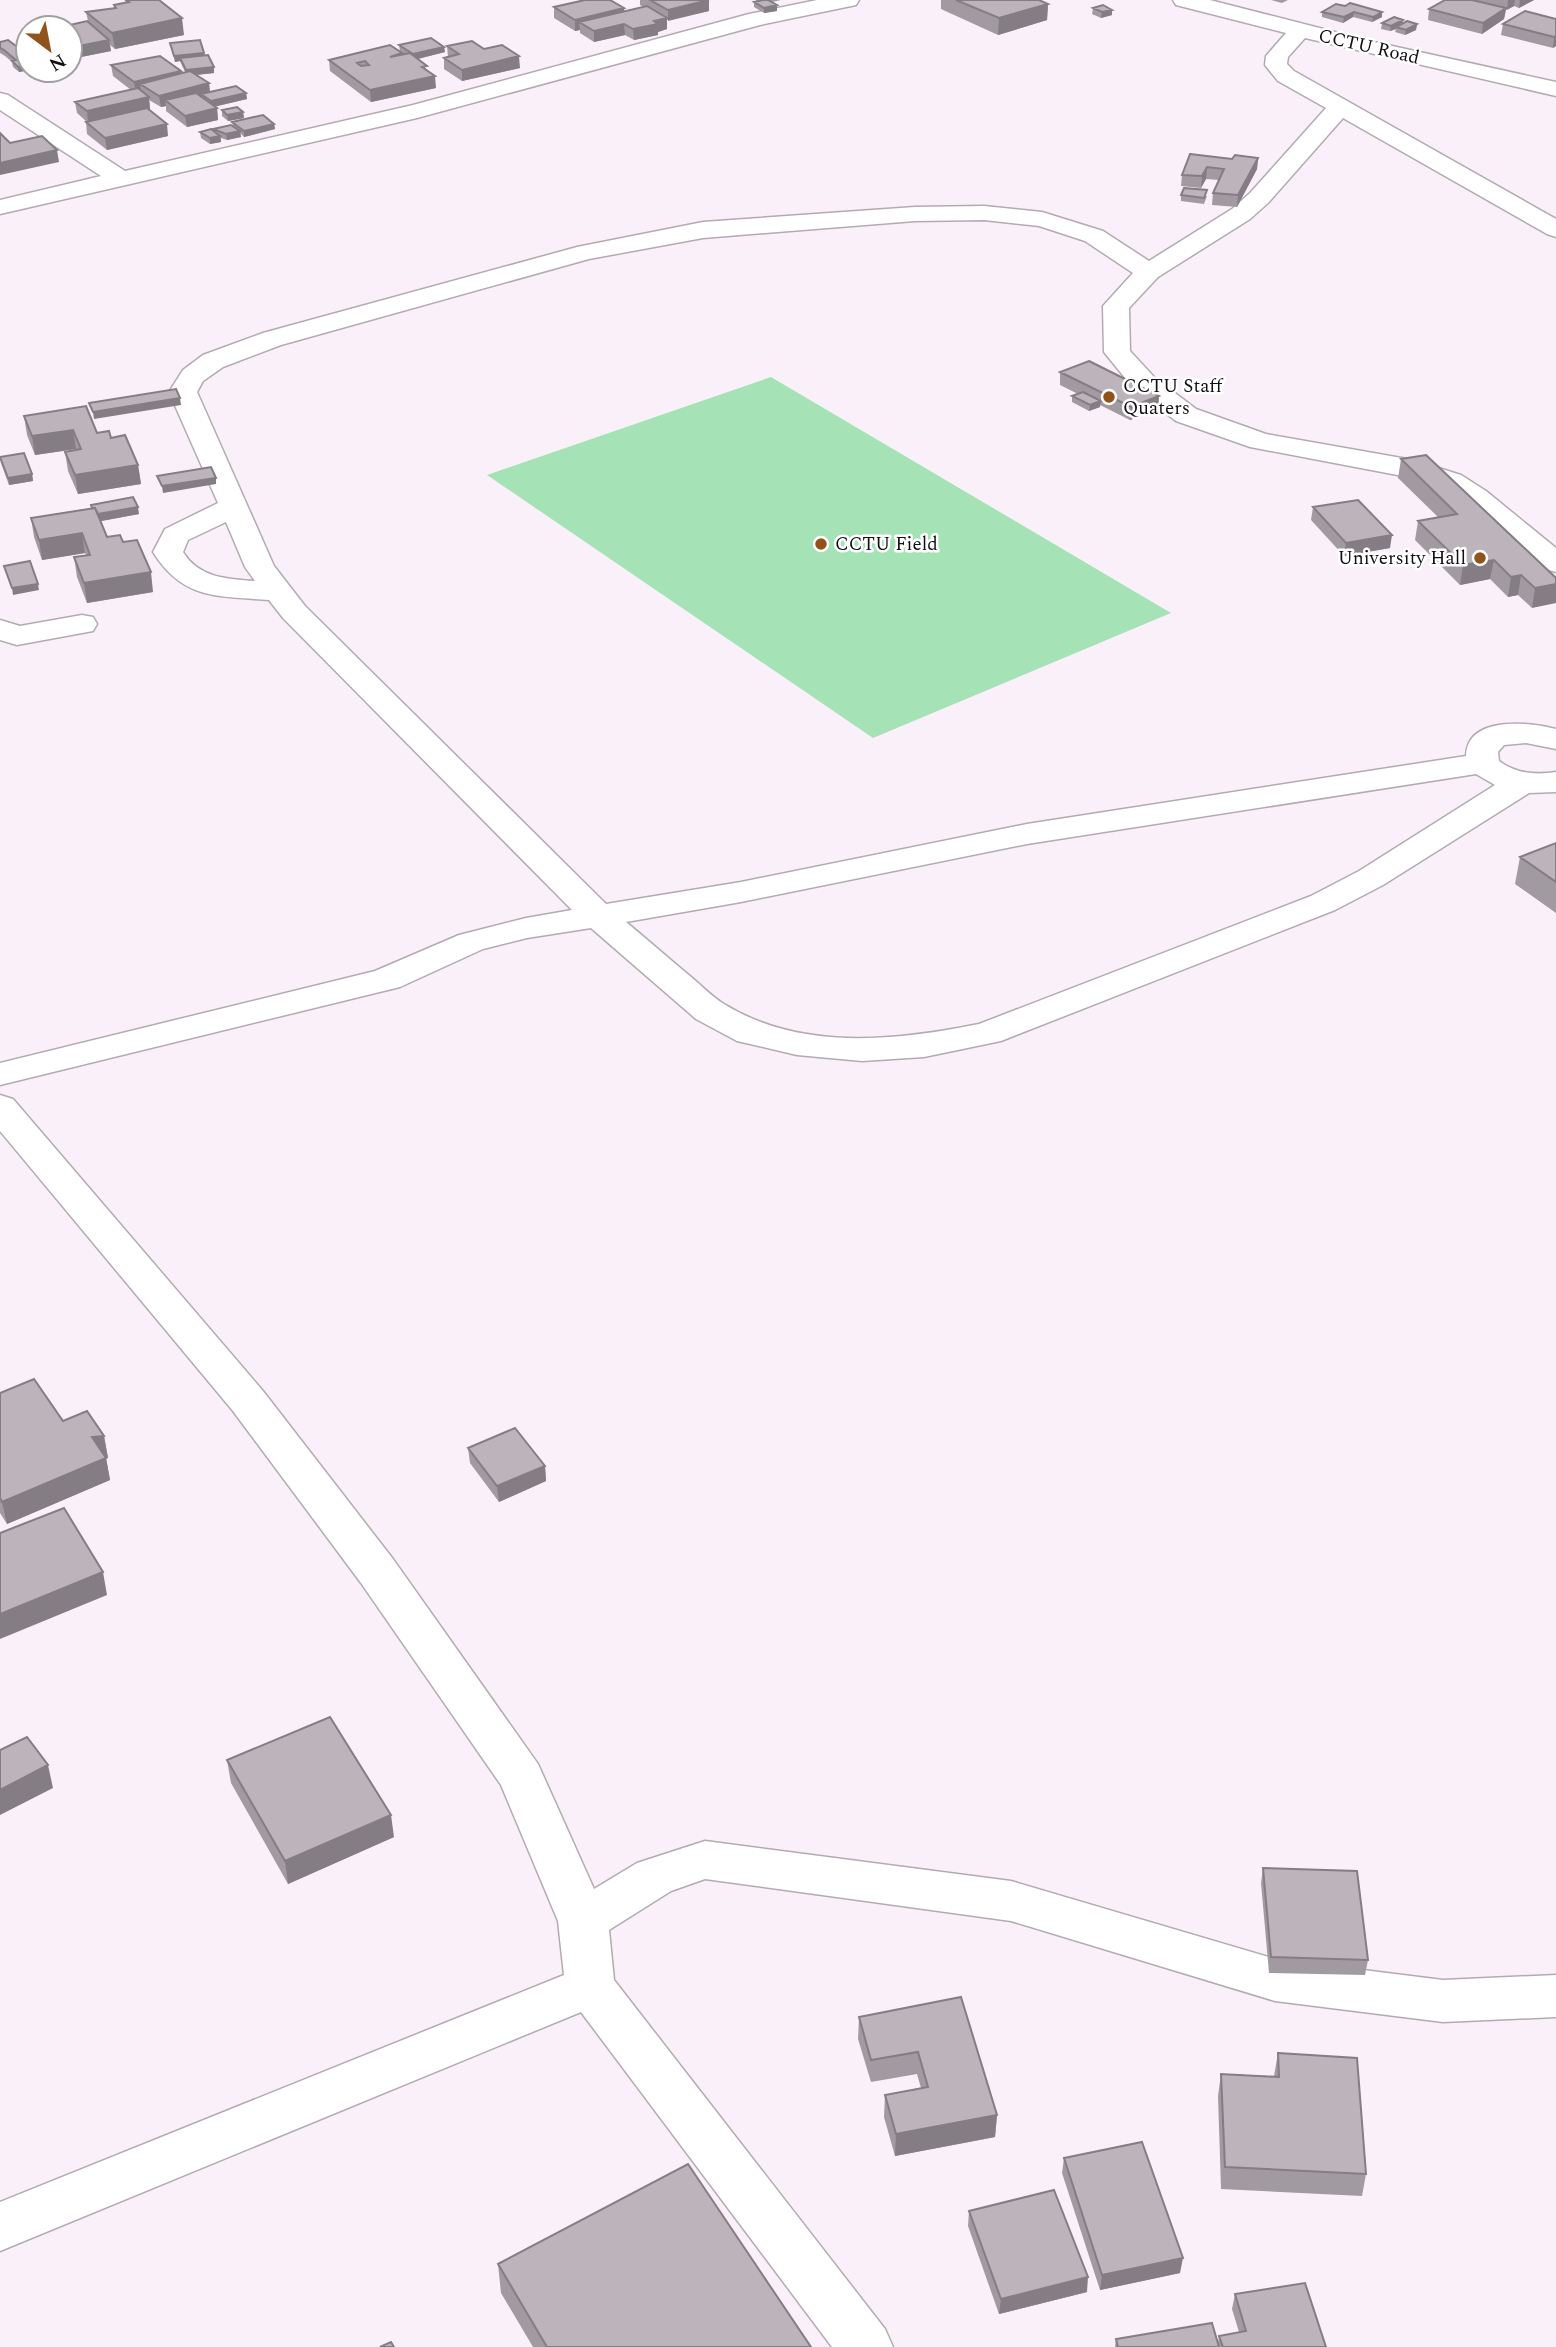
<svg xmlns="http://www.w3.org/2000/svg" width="1556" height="2347" font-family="Spectral,serif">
	<rect width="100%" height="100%" fill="#faf0f9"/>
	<!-- green -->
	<path fill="#a5e3b6" d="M771,377l400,236 -298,125 -386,-263z"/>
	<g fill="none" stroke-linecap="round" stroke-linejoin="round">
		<!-- minor casing -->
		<g stroke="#b3aab2" stroke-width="3">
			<path id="minor" d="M817,0h42l-3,5 -96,20 -343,93 -417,96v-14l101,-24 -101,-66v-17l8,2 117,76 288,-66 336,-91z
				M1173,0h37l164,42 182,40v14l-251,-58 -17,19 -1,7 7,7 262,148v18l-9,-3 -204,-116 -75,85 -18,16 -92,58 -29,31 1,43 24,26 42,32 70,25 147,26 48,15 25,16 70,57v24l-11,-3 -79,-66 -25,-16 -33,-10 -158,-30 -74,-26 -42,-32 -30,-37 -1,-46 30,-33 -48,-32 -46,-15 -55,-6 -69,1 -212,17 -114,21 -308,86 -58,22 -20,14 -6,11 77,174 31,40 301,298 135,-22 286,-58 439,-68c1,-41 64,-34 90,-27v20l-30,-6 -22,2 -6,7 1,9c17,13 37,14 57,11v20l-27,1 -146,92 -48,25 -334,131 -77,16 -62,4 -65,-6 -60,-14 -41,-22 -105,-91 -64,10 -44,11 -83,38 -400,98v-22l375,-92 84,-36 67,-17 46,-8 -289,-292 -14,-18c-51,-4 -86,0 -116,-48l12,-23 53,-26 -49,-111 14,-22 20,-15 60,-22 314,-86 126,-25 212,-15 69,-1 58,6 61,19 46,30 83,-52 18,-16 76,-85 -48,-27 -13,-16 1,-9 20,-23 -110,-28zM226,522l19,45 10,14c-28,-2 -56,-3 -72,-29l5,-12zM1476,774l19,11 -136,86 -48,25 -332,128c-84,17 -179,27 -255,-20 -12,-7 -22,-18 -33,-27 -22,-18 -43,-37 -65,-55l115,-20 286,-58z
				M82,615l11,2 4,7 -4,7 -76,14 -17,-5v-20l20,6z
				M0,1095l13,4 250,292 130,168 145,205 56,125 43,-26 68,-22 306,40 264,78 168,21 113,-5v42l-113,5 -168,-21 -264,-80 -306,-42 -34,12 -62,39 5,50 271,349 8,18h-61l-251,-335 -581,239v-49l564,-227 -6,-54 -57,-136 -140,-202 -128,-172 -233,-280z"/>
		</g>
		<!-- minor -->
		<use href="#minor" fill="#fff" fill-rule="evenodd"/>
	</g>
	<!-- wall -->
	<path fill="#a29aa1" d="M125,0h34l25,35 -69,14 -5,-4 1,6 -35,7 -6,-5v-25l18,-7 -2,-9 28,-4v-3l12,-2z
		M640,0h69v11l-42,9v9l-9,3v3l-24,5 -9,-5 -31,7 -14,-9v-3l-5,1 -21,-13v-11l70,1v4l20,-5 -4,-2z
		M756,0h25l-9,2 5,9 -13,2 -10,-6v-5l4,-1z
		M941,0h98l9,4 -1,16 -49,15 -57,-26z
		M1271,0h17l-6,3z
		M1445,0h89l-15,8 -5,-2 -8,4 -2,9 -22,15 -54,-14 1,-11z
		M1336,4l46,13 -10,5 -19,-5 -10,6 -21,-6v-5z
		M1093,8l19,2v5l-11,3 -9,-4z
		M1556,19v27l-3,2 -52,-13 2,-11z
		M1403,20l-1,3 15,1 -1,6 -11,5 -10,-3 1,-3 -6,2 -9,-2 1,-6z
		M0,42l28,28h2l-11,2 -6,-5 -1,-5 -7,-6 -5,-3z
		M170,43l35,12 9,18 -18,2 13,8 1,9 36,1 1,6 -33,8 3,1 1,12 -31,7 -21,-16v-5l-5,1 -12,-7 1,9h-2l20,27 -61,14 -20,-16 -1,-12h1l-10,-9 -2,-11 56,-12 -18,-14 -2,-11 71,8 3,-1 -5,-11 -5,1z
		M399,45l45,2 1,5 -27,7 10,12 8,17 -65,14 -41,-31 -1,-11 73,-7v1h2l-4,-3z
		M447,46l37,3 36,19 -58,13 -18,-12v-11l4,-1z
		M222,110l21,2 1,6 -16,3 -6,-5z
		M232,122l42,2 1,5 -31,8 -4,-4 1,4 -14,3 -6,-2v4l-11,2 -9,-6 -1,-6 14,-1 -1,-2 20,-3z
		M1258,158l-1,11 -20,38 -25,-2 1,-12 6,-13 -13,-1 -5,9 -20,-2 1,-11 50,-16z
		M1181,195l26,1 -3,8 -23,-3z
		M1060,372l99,24 -1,13 -28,11 -30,-15v2l-11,4 -17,-9v-6l6,-2 -18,-9z
		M24,416l87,22 27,27 3,19 -63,10 -10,-23 -3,-19 11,-2v-1l-41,6 -8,-20z
		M0,457l32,17 1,7 -24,4 -8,-22z
		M1401,459l155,119 -24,30 -14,-13 -10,2 -18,-18 -30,6 -45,-45 3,-19 20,-4 -40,-39z
		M91,505l48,9 -38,7 6,16 16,5 30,50 -66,11 -10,-26 -3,-20 12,-2 -1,-2 -43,7 -8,-23 -3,-19 60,-10z
		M1313,507l77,41 -46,8 -33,-36z
		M1556,843v70l-41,-29 5,-27z
		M0,1393l63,28 41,15 4,22h-2l4,22 -103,44 -7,-11z
		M468,1448l77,18 1,15 -47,21 -29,-39z
		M227,1760l167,77 -106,47 -57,-101z
		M1263,1868l105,92 -3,15 -96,-2 -8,-90z
		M961,1997l36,118 -2,22 -100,19 -11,-39 1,-22 36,-7 -4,-14 -46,8 -13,-43 1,-22z
		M1278,2053l88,121 -4,22 -141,-7 -3,-93 3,-22 53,2z
		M1064,2158l116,115 -80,17 -38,-117z
		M969,2211l118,81 -88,22 -31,-88z
		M498,2264l313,83h-278l-32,-54z
		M1235,2294l91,53 -87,-15 -7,-23z
		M1219,2336l4,11h-108l1,-8 102,4z"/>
	<!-- shaded-wall -->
	<path fill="#847d83" d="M709,0v11l-41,10v-11z
		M1508,0h7l-1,6 -7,4z
		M1520,0h14l-15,8z
		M1048,4l-1,16 -49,15 1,-17z
		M777,5v6l-13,2v-5z
		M624,8l1,11 -46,3 1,8 -5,1v-11z
		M1506,8l-2,11 -22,15 1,-11z
		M1112,10v5l-11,3 1,-6z
		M1354,12l-1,5 -10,6 1,-6z
		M1382,12v5l-10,5 1,-5z
		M182,18l2,17 -69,14 -3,-16z
		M667,18v11l-9,3v3l-24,5 -1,-11 21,-8z
		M1403,20l-1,5 -6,2v2l-6,2 1,-5z
		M624,24l1,11 -31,7v-11z
		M1417,24l-1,6 -11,5 1,-5z
		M1556,36v10l-3,2 1,-11z
		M109,40l2,11 -35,7 -2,-11z
		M444,47l1,5 -32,8v-6z
		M204,53l1,6 -25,-1v3l-5,1 -1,-6z
		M519,56l1,12 -58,13v-11z
		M28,65v5h2l-11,2 -1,-5z
		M214,67v6l-28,3v-6z
		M181,71l2,12 -43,1 1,8 -5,2 -2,-12z
		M435,76l1,12 -65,14 -1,-12z
		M209,83l1,11h-9l1,2 -37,4 1,6 -5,1 -2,-11z
		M246,93l1,6 -35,8 -1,-6z
		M149,97l1,12 -62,14 -1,-12z
		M217,108l1,12 -31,7 -2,-11z
		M243,112l1,6 -16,3 -1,-6z
		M167,124l1,12 -61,14 -2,-12z
		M274,124l1,5 -31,8v-6z
		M240,131l1,6 -14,3 -1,-6z
		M220,136l1,6 -11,2v-6z
		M57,150l2,12 -59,13v-12z
		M1258,158l-1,11 -20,38 1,-12z
		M1207,167l-1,12 -5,9 1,-12z
		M1159,396l-1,13 -28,11 1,-13z
		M180,398l1,7 -87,14 -1,-7z
		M1101,401l-1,6 -11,4 1,-6z
		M73,430l3,19 -41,6 -3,-19z
		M138,465l3,19 -63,10 -3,-19z
		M32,474l1,7 -24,4 -1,-7z
		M216,478v6l-53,9 -1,-7z
		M138,507l1,7 -43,8 -1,-7z
		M82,533l3,20 -43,7 -3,-20z
		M1392,535l-2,13 -46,8 2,-13z
		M1494,560l-4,19 -30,6 3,-20z
		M151,572l2,20 -66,11 -3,-20z
		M1521,575l-3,20 -10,2 3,-20z
		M38,584l1,6 -26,5 -1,-7z
		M1556,584v19l-24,5 3,-20z
		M104,1436l4,22h-2l4,22 -103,44 -5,-22 90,-65z
		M545,1466l1,15 -47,21 -2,-16z
		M103,1572l4,23 -107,44v-25z
		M48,1765l5,23 -53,27v-25z
		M391,1815l3,22 -106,47 -3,-23z
		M997,2115l-2,22 -100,19 1,-22z
		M1183,2258l-3,15 -80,17 2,-15z
		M1088,2277l-1,15 -88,22 2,-15z"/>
	<!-- building -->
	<path fill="#bcb3bb" stroke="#847d83" stroke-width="2" fill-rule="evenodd" d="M126,0h33l23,18 -70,15 -26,-21 30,-4 -2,-3 15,-3z
		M585,0h25l14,8 -49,12 -21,-13z
		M650,0h59l-41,10z
		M763,0h5l9,5 -13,3 -10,-6z
		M956,0h83l9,4 -49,14z
		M1445,0h27l34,8 -23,15 -54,-14z
		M1350,3l32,9 -9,5 -19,-5 -10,5 -22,-5 14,-8 9,2z
		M1103,5l9,5 -10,2 -9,-4z
		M647,6l20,12 -13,3 4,3 -25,5 -9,-5 -30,7 -15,-9z
		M1525,11l31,8v17l-2,1 -51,-13z
		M1394,17l9,3 -12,6 -9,-3z
		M87,21l22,19 -35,7 -4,-4v-15h-13z
		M1407,21l10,3 -11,6 -10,-3z
		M431,38l13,9 -31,7 -14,-9z
		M8,40l20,15v10l-10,2 -6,-6 4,-1 -12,-10 -4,-2v-6z
		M200,40l4,13 -30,3 -4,-13z
		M472,41l12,8 18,-4 17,11 -57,14 -18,-12 15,-4 -12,-8z
		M390,45l12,8 -12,4 20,-4 17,13 -5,1 13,9 -65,14 -41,-30zM365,61l4,4 -8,1 -4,-3z
		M208,55l6,12 -28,3 -6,-12z
		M160,56l21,15 -47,11 -23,-17z
		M190,71l19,12 -50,13 -19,-12z
		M236,86l10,7 -35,8 -10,-7z
		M138,88l11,9 -62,14 -12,-9z
		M196,93l21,15 -32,8 -20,-16z
		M237,107l6,5 -16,3 -5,-5z
		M147,108l20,16 -62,14 -19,-16z
		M263,115l11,9 -30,7 -12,-9z
		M231,125l9,6 -14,3 -13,-5z
		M211,129l9,7 -10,2 -10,-6z
		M0,133l10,10 32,-7 15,14 -57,13z
		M1190,154l42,5 3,-4 23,3 -20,37 -25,-2 11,-24 -17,-2 -5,9 -20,-1z
		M1184,188l23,2 -3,8 -23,-3z
		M1089,361l70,35 -28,11 -71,-35z
		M176,389l4,9 -87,14 -4,-9z
		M1083,392l18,9 -11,4 -18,-9z
		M86,406l11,27 12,-2 2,7 14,-3 13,30 -63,10 -10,-23 16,-3 -8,-19 -41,6 -8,-20z
		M24,453l8,21 -24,4 -8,-21z
		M1426,455l130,123v6l-21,4 -14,-13 -10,2 -17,-17 -31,5 -45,-44 39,-7 -56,-55z
		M211,467l5,11 -54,8 -5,-10z
		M133,497l5,10 -40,7 -3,-6h-3l-1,-3z
		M1358,500l34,35 -46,8 -33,-36z
		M95,508l12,29 13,-2 3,7 14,-2 14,32 -67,11 -10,-26 16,-2 -8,-22 -43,7 -8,-22z
		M30,561l8,23 -26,4 -8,-22z
		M1556,843v39l-36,-25z
		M34,1379l29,42 24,-10 17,25 -12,1 14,21 -104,44 -2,-4v-105z
		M515,1428l30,38 -48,20 -29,-38z
		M64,1508l39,64 -103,42v-81z
		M330,1717l61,98 -106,46 -58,-101z
		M27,1737l21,28 -48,25v-40z
		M1263,1868l94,3 11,89 -97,-3z
		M961,1997l36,118 -101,19 -11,-39 43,-8 -10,-35 -47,8 -12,-43z
		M1278,2053l79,5 9,116 -141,-7 -4,-93 58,3z
		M1142,2142l41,116 -81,17 -38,-117z
		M688,2164l123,183h-264l-49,-83z
		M1054,2190l34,87 -87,22 -32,-88z
		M1305,2283l21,64h-103l-4,-11 27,-5 -11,-37z
		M1212,2323l7,24h-101l-2,-8z
		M391,2342l3,5h-14z"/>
	<!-- markers -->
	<g fill="#92521c" stroke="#fff" stroke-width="2.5">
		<circle cx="1109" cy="397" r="7"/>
		<circle cx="821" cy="544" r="7"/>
		<circle cx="1480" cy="558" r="7"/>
	</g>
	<g text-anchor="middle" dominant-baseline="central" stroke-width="5" stroke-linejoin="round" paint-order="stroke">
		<!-- far-street labels -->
		<g font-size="19" fill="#131013" stroke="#fff">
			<text transform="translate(1369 47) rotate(13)">CCTU Road</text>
		</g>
		<!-- far-poi labels -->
		<g font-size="19" fill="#131013" stroke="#fff" text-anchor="start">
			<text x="1123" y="386">CCTU Staff<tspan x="1123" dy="22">Quaters</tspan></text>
			<text x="835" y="544">CCTU Field</text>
			<text x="1466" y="558" text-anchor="end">University Hall</text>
		</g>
	</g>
	<!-- north arrow -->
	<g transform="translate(49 49) rotate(148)"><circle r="33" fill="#ffffff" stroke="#a19fa1" stroke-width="2"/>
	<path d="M0-5L12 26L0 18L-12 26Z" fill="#92521c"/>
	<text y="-10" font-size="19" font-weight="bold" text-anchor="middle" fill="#131013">N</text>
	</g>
</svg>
